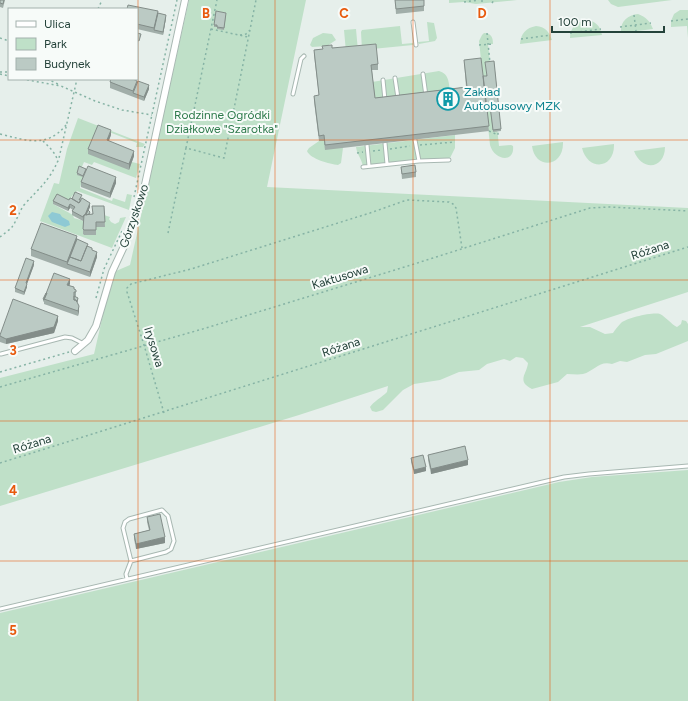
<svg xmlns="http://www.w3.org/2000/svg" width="688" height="701" font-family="Figtree,sans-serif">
	<rect width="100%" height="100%" fill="#e6efeb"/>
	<!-- green -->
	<path fill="#bfe0c8" d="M189,0h117l-39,187 421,21v84l-108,35h10l15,7 8,-1c2,-3 5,-7 8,-10 6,-5 31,-11 39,-9 6,3 11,10 17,13l4,-3 1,-4 4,1 2,3v17l-32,13 -11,1 -18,7 -7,-1 -8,3c-12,-4 -18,7 -29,10 -5,1 -11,0 -16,0l-9,8 -26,7c-16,-8 -5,-15 -4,-26l-5,-5 -7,-1 -6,4 -6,-2 -17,5 -8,6 -20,2 -19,8 -26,4 -11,6 -20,20 -7,2 -4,-1 -2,-4c3,-5 12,-10 17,-15l1,-6 -89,29 -299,91v-128l94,-24 14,-61 8,-22 14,-6z
		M449,0h68l-41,4 -12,-2 -15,1z
		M608,0h64l-54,7 -7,-3z
		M680,10h8v28l-1,-12 -16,1v-6l3,-7z
		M638,14c8,3 12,7 15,15l-32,4c-1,-11 6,-18 17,-19z
		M586,20c9,1 14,5 16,15l-32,3c0,-10 6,-16 16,-18z
		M427,22l7,1 3,15 -2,3 -16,3 -1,-2 11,-1z
		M400,26l2,18 11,-1v2l-51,5 -1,-18 1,-2z
		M536,26c9,1 13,5 16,14l-32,4c1,-11 6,-16 16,-18z
		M356,29l2,22 -12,1 -2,-22z
		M323,33l9,1 4,6 -9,6 -15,1 -2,-2 3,-7z
		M484,33c7,0 9,4 9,11h-5l11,102 12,-1 2,1c2,18 -19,14 -23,-1l-11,-104 3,-6z
		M439,71c11,3 10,14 11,23l-75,9 -3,-21z
		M78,118l67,26 -2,3h-7l1,-4 -38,-15 -5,10h-2l-1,4 38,27 3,-7 8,2 -4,14 -42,-16 -2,3 -8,-3 -3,7 2,8 -3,11 32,13 1,-3 12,4 2,-8 5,1 -3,15 -52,-19 -2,3 -3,2 -4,6 -15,2 20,11 1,3 10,3 -1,13 1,1h12v-8l8,-12 6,2 -1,2 2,3 4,2 4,-2 1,-4 6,-1 -14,31 -72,-27 14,-38 5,1 8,-35z
		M455,135v13l-6,12 -86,7c-1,-8 -6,-12 -7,-20z
		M319,141h5l19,7 -2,15 -3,2c-8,-1 -28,-6 -31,-14l2,-3z
		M563,142c1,26 -28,28 -31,4z
		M614,144c1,25 -26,28 -32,4z
		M665,147c0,22 -23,25 -31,4z
		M688,470v231h-688v-88l559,-131 33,-5z"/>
	<!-- water -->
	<path fill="#8ec9d4" d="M52,212l8,2 2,3 7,4 1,4 -5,2 -13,-5 -4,-6z"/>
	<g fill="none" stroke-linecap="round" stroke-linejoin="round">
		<!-- service casing -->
		<g stroke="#a8b8b2" stroke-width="5">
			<path id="service" d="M413,22l3,23
				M423,74l3,22
				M395,78l3,20
				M383,80l2,20
				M293,94l8,-35 3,-3
				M415,140l4,21
				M385,143l2,21
				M367,145l2,21
				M363,167l56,-6 30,-1
				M1,354l64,-17 7,1 12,6
				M127,579l-1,-5 5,-13 -8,-33 2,-6 4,-3 33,-9 6,6 6,25 -3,8 -5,3 -35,9
				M0,609l564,-132 25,-3 99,-8"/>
		</g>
		<!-- minor casing -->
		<g stroke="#a8b8b2" stroke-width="8">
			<path id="minor" d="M75,351l13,-11 8,-14 16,-54 14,-30 17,-48 42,-194"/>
		</g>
		<!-- path -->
		<path stroke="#86b3a5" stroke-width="1.5" stroke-dasharray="2 3" stroke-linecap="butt" d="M482,0v4
			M464,2l15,-2
			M492,3l2,-3
			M98,9l4,-9
			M634,15l2,16
			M671,21l17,-2
			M620,27l31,-4
			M211,29l37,8
			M487,33l3,30
			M570,33l31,-4
			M240,35l6,-1 4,-4
			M0,38l9,3
			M521,39l30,-4
			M479,45l14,-1
			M0,72h9
			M0,74l9,2
			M22,79l39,7 34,15 27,9 30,5
			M47,79l13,6
			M489,131l9,4v-4
			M0,134c26,6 46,15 66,-9
			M43,141c6,6 13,12 15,21
			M420,145l35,-3
			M186,148l31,-148
			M390,149l20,-3
			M373,151l8,-1
			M357,153l6,-1
			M134,197l43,-197
			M168,233l18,-85 38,10 32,-158
			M0,237c4,-3 9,-7 12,-10 5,-7 7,-15 12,-22 15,-17 26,-24 35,-47l18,-79
			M96,298l8,-29 19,-40
			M0,372l69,-20
			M0,387l206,-59 205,-63 179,-57 18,-1 80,4
			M164,413l-20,-68 -17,-53v-4l4,-4 60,-15 179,-56 34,-12 4,-1 41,2 4,2 3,4 6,40
			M0,463l688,-216"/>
		<!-- service -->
		<use href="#service" stroke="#fff" stroke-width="3"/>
		<!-- minor -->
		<use href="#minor" stroke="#fff" stroke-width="6"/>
	</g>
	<!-- wall -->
	<path fill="#a1aea9" d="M0,0h5l-2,8 -3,-1z
		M395,0h29v11l-28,3z
		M137,9l21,4 8,5 -3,17 -26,-6z
		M226,15l-2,15 -7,-1v-2h-3v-2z
		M332,48l46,16v6h-6l3,28 91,-11 -2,-27 19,16h3l8,-15 7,70 -8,1 -3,-24 -4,1 3,22 -164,19 -1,-9h-5l-5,-40v-5h5l-5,-41v-5z
		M110,82h27l12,7 -5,12 -34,-13z
		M111,135l-3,6 26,15 -5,14 -41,-16v-5z
		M401,167l15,5v5l-14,2z
		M77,173l39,10 -6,15 -29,-11v-5l2,-5 -6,-2z
		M82,197l-2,3 10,7 -2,4 2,3h2l12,-8 1,21h-9v8h-12l-1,-1v-13l-11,-6v-4l1,-1 -3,-2 -2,3 -15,-7v-3l16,-1z
		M77,239l11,8 4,3 5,7 -7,20 -23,-8 -36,-13v-7z
		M34,265l-7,18v4l-3,8 -9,-3v-4z
		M70,284l-1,1 7,5v7l2,1 -1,4 2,9 -1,5 -34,-12v-2l-1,-1v-2l4,-6z
		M58,321l-4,12 -48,11 -6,-2v-7z
		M428,455l40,10 -37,9 -3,-14z
		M411,458l15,13 -12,3 -3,-12z
		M147,517l18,26 -29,6 -2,-10v-5l15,-4 -2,-8z"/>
	<!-- shaded-wall -->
	<path fill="#838d89" d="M166,15v3l-3,17v-3z
		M149,85v4l-5,12v-4z
		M111,130v5l-4,11v-6z
		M134,151v5l-5,14v-6z
		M116,177v6l-6,15v-5z
		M90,203v4l-5,11 -2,-1z
		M70,204v4l-2,3v-3z
		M77,236v7l-10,21v5v-7z
		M97,252v5l-7,20v-5z
		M34,261v4l-8,22v-4z
		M70,279v5l-3,6v-5z
		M27,284v3l-3,8v-3z
		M79,306v5l-1,5v-5z
		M58,316v5l-4,12 -48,11v-5z
		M468,460v5l-37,9v-5z
		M426,467v4l-12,3v-4z
		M165,537v6l-29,6v-5z"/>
	<!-- building -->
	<path fill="#bbcac4" stroke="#838d89" d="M0,0h4l-1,4 -3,-1z
		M395,0h29v6l-28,3z
		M128,5l30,6 -4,17 -17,-4v-15h-10z
		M216,11l10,2 -2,15 -7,-1v-2h-3z
		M158,13l8,2 -3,17 -9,-2z
		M137,33l4,1 -2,7 -2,-1z
		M376,44l2,20 -7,1 4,33 92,-11 -3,-27 17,-2 8,68 -164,19 -1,-10 -5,1 -5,-40 5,-1 -5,-45 9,-1 -1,-3 10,-1v3z
		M494,61l7,68 -8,1 -3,-24 -4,1 -3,-31h4l-2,-14z
		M111,79h22l4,2 -4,10 -23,-9z
		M138,81l11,4 -5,12 -11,-4z
		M98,125l13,5 -4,10 27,11 -5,13 -41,-15z
		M415,165l1,7 -14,2 -1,-7z
		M79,166l7,3 -3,7 -6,-3z
		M88,166l28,11 -6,16 -29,-11z
		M75,192l7,3 -3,5h2l-2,3 -7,-4z
		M57,194l12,6 1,-2 3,1 6,4 3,-5 8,5 -5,12h-1l-1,2 -11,-6 3,-4 -5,-3 -2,4 -15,-7z
		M92,206h12l1,16h-9v8h-12l-1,-1 1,-14 9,-1z
		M88,210l2,2 -1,2 -3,1z
		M41,223l36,13 -10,26 -36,-13z
		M77,239l11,5 -1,2 -6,15 -11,-4z
		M87,246l5,2v2l5,2 -7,20 -23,-8 3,-7 11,4z
		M26,258l8,3 -8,22 1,1 -3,8 -9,-4z
		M54,273l16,6 -3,6 7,2v2l2,1v2h-2v8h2l3,6 -1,5 -34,-12z
		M47,293l-3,7 -1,-1 3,-6z
		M74,296l4,2 -1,4 -1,-2h-2z
		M13,299l45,17 -4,11 -48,12 -6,-3v-1z
		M465,446l3,14 -37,9 -3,-14z
		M423,455l3,12 -12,3 -3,-12z
		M160,514l5,23 -29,7 -2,-10 16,-4 -3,-13z"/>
	<!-- grid -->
	<path fill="none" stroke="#e8590c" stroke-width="1" stroke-opacity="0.55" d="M138,0v701M275,0v701M413,0v701M550,0v701M0,140h688M0,280h688M0,421h688M0,561h688"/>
	<!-- icons -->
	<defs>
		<g id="building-ring" transform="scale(1.15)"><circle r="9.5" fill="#f7fbf9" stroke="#0f9aa8" stroke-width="1.5"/><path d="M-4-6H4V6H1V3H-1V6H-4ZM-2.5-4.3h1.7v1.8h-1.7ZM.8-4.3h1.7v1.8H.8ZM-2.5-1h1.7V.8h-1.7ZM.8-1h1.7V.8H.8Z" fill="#0f9aa8"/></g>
	</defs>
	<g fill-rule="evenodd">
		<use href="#building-ring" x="448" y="99"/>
	</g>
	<g text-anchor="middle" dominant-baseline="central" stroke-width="4" stroke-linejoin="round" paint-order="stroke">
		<!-- culture labels -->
		<g font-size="12" fill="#0d838f" stroke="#f7fbf9" text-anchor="start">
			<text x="464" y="92">Zakład<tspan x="464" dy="14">Autobusowy MZK</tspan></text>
		</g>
		<!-- park labels -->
		<g font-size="12" fill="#2d7a4b" stroke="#f7fbf9">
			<text x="222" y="115">Rodzinne Ogródki<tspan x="222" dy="14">Działkowe "Szarotka"</tspan></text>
		</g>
		<!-- street labels -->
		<g font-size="12" fill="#24423a" stroke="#f7fbf9">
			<text transform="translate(134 216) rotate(-71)">Górzyskowo</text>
			<text transform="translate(650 250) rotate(-18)">Różana</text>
			<text transform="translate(340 277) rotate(-17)">Kaktusowa</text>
			<text transform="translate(154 347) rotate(73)">Irysowa</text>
			<text transform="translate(341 347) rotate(-18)">Różana</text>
			<text transform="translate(32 444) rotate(-17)">Różana</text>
		</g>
	</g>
	<g font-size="13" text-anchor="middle" font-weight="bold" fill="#e8590c" stroke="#f7fbf9" stroke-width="4" stroke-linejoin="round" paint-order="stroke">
		<text x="206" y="18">B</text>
		<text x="344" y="18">C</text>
		<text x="482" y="18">D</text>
		<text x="13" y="215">2</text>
		<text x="13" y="355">3</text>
		<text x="13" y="495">4</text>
		<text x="13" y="635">5</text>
	</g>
	<!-- legend -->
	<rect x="8" y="8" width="130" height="72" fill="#f7fbf9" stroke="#a3b1ad"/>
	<rect x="16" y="21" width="20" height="6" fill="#ffffff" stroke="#a3b1ad"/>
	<text x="44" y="28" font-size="12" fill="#24423a">Ulica</text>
	<rect x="16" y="38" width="20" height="12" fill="#bfe0c8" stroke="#a3b1ad"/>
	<text x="44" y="48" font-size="12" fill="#24423a">Park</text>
	<rect x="16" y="58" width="20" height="12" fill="#bbcac4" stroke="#a3b1ad"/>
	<text x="44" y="68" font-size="12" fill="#24423a">Budynek</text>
	<!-- scale -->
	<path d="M552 26v6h112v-6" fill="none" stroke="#24423a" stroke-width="2"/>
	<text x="558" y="26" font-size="12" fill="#24423a" stroke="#f7fbf9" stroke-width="3" paint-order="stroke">100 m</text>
</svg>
